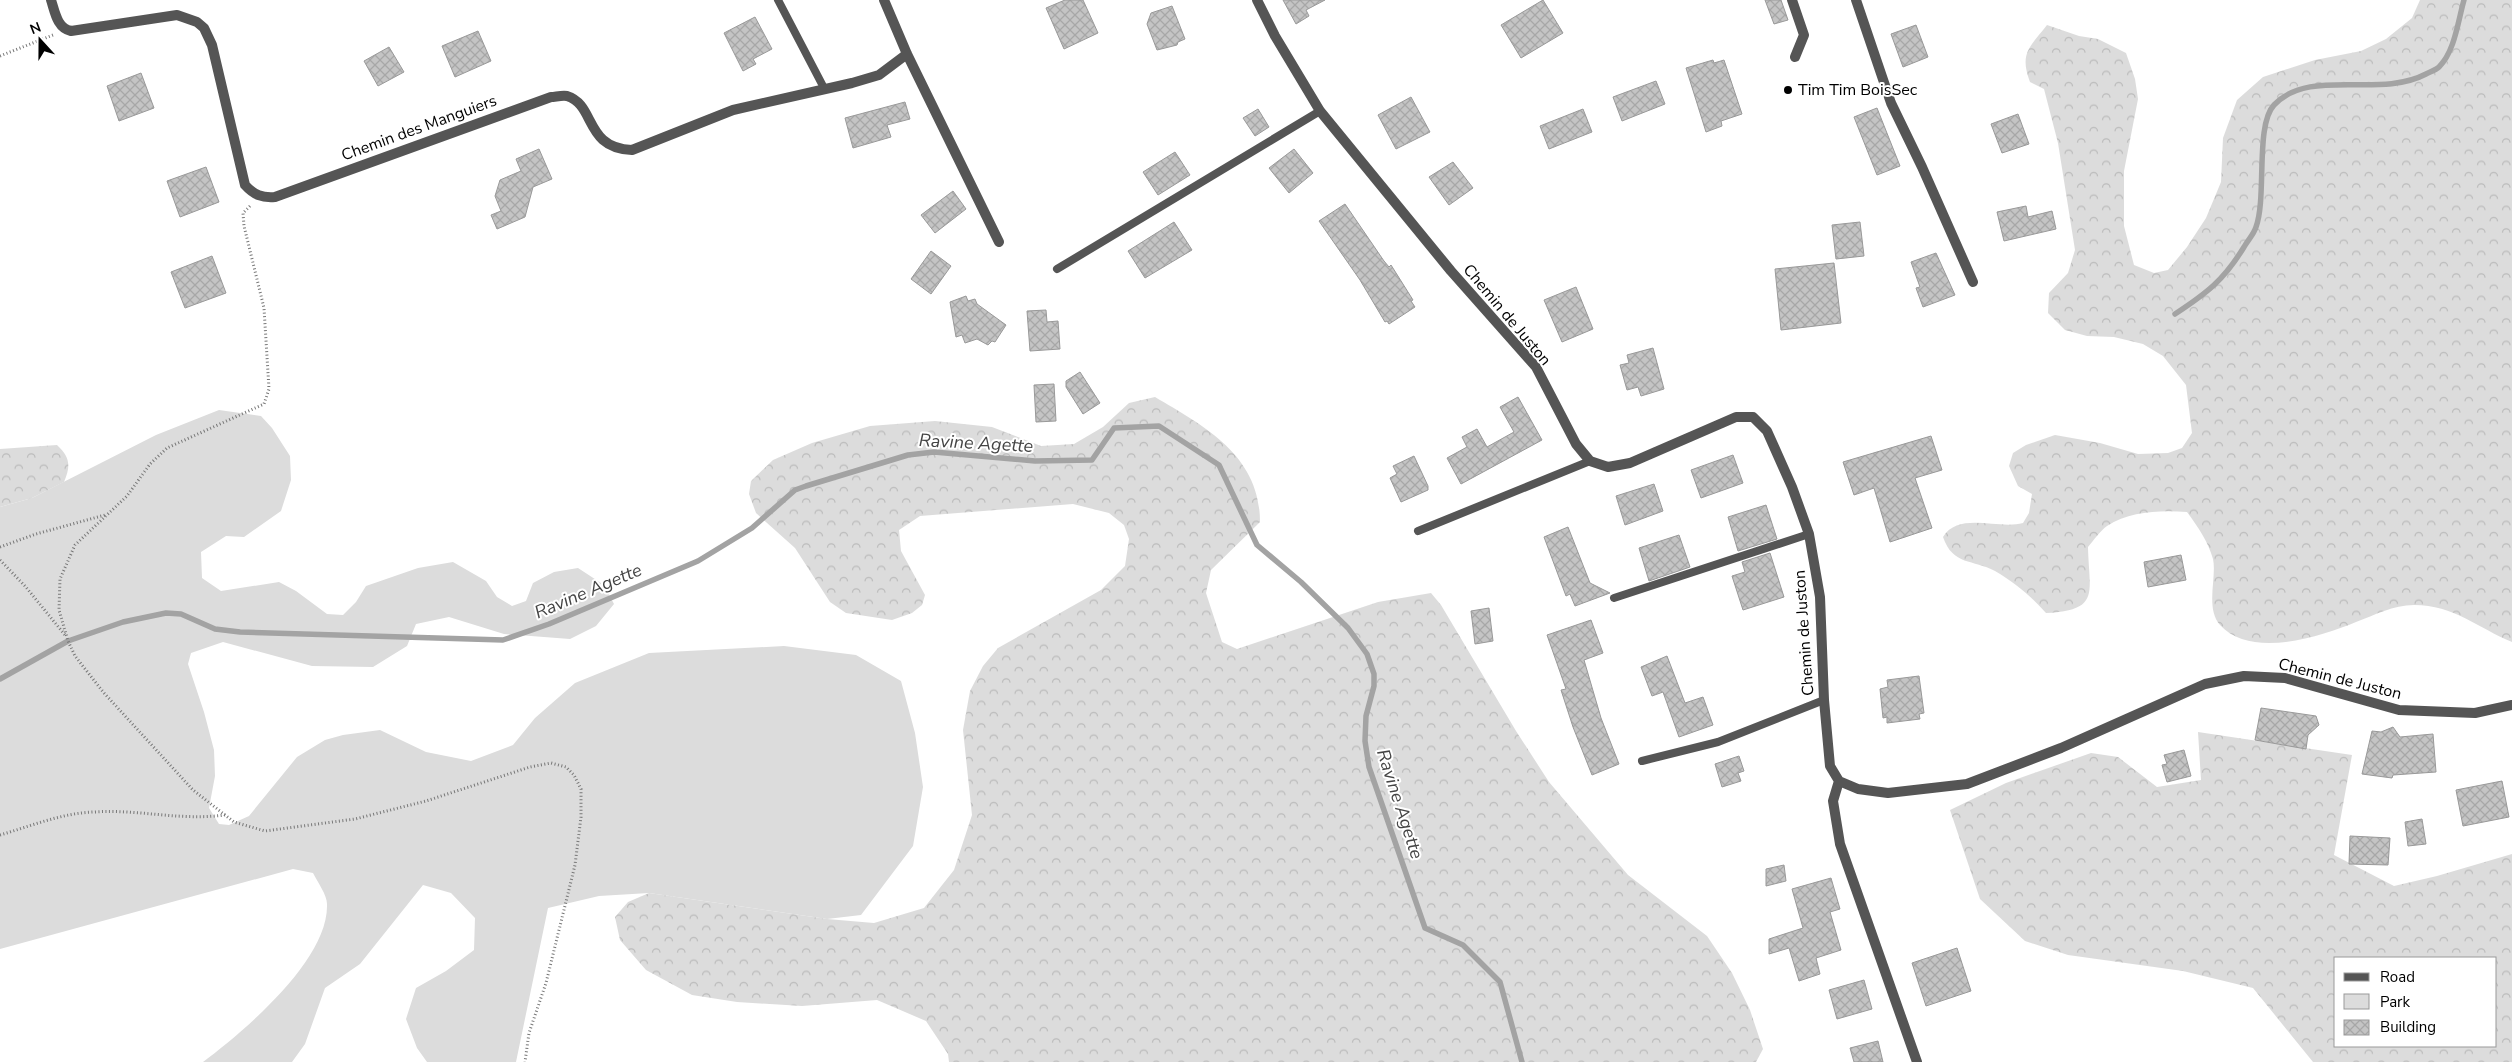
<svg xmlns="http://www.w3.org/2000/svg" width="2512" height="1062" font-family="'Nunito Sans',sans-serif">
	<defs>
		<pattern id="forest-crowns" width="20" height="18" patternUnits="userSpaceOnUse" patternTransform="scale(1.25)"><rect width="20" height="18" fill="#dcdcdc"/><path d="M2 6a3 3 0 1 1 6 0M12 15a3 3 0 1 1 6 0" fill="none" stroke="#bbb"/></pattern>
		<pattern id="building-cross-hatch" width="8" height="8" patternUnits="userSpaceOnUse" patternTransform="scale(1.25)"><rect width="8" height="8" fill="#c4c4c4"/><path d="M0 0l8 8M0 8l8-8" fill="none" stroke="#a7a7a7"/></pattern>
	</defs>
	<rect width="100%" height="100%" fill="#fff"/>
	<!-- green -->
	<path fill="#dcdcdc" d="M219,410l42,6 11,12 18,28 1,24 -10,31 -37,26 -18,-1 -25,16 1,26 19,13 58,-9 17,9 31,23 16,1 13,-13 10,-16 52,-18 35,-6 33,19 11,16 15,9 14,-5 7,-18 21,-11 24,-4 26,17 10,19 -18,22 -26,13 -66,-5 -55,-17 -33,7 -9,22 -34,21 -61,-1 -89,-24 -32,11 -3,11 16,48 10,38 1,26 -6,32 10,16 10,1 20,-9 48,-59 28,-17 18,-5 37,-5 46,22 45,9 42,-16 22,-27 40,-35 74,-30 135,-7 72,9 45,26 14,52 8,54 -10,59 -52,69 -34,4 -178,-26 -50,3 -51,12 -32,154h-89l-10,-14 -11,-29 10,-31 30,-17 28,-21 1,-32 -24,-25 -28,-8 -63,79 -35,24 -20,56 -13,18h-89c41,-31 126,-102 124,-158 0,-9 -10,-23 -14,-31l-20,-4 -293,80v-442l32,-9 124,-63z"/>
	<!-- forest -->
	<path fill="url(#forest-crowns)" fill-rule="evenodd" d="M2420,0h92v642c-34,-14 -58,-37 -98,-37 -21,0 -39,10 -58,17 -36,15 -105,37 -136,3 -15,-17 -3,-48 -7,-66 -5,-18 -15,-32 -26,-47 -26,-2 -57,-1 -80,14 -7,5 -13,14 -19,21 1,46 13,63 -42,66 -16,-18 -31,-30 -51,-42 -22,-12 -42,-5 -52,-34 16,-26 55,-7 80,-14l6,-10 3,-19 -14,-8 -9,-20 4,-13 13,-8 29,-10 45,8 38,11 30,-1 14,-5 10,-15 -6,-48 -23,-29 -20,-12 -29,-7 -27,-1 -22,-6 -17,-17 1,-20 19,-20 7,-23 -17,-107 -14,-54 -14,-7c-11,-29 0,-35 17,-57l32,11 19,3 28,14 9,26 3,20 -14,72v55l10,39 20,8 14,-3 19,-23 19,-29 15,-36 2,-44 14,-38 26,-23 52,-17 46,-9 25,-12 26,-21z
		M1155,397c51,30 105,59 105,125l-49,48 -5,23 16,49 15,7 141,-47 53,-9 10,12 75,126 33,51 79,93 79,61 25,37 18,37 13,39 -7,13h-807l-1,-8 -22,-33 -49,-21 -75,6 -65,-4 -45,-7 -46,-25 -26,-30 -5,-23 13,-15 21,-9 178,26 47,4 50,-15 30,-38 18,-55 -9,-85 7,-39 13,-25 15,-18 103,-58 24,-24 4,-27 -5,-14 -15,-12 -36,-9 -153,12 -21,14 2,21 24,44 -3,10 -10,8 -20,7 -46,-7 -16,-11 -35,-54 -39,-35 -7,-19 2,-13 22,-21 39,-17 58,-17 65,-5 57,6 49,19 33,-2 29,-17 26,-24z
		M57,445c13,12 14,21 7,37l-32,16 -32,9v-58z
		M2198,732l154,23 -18,100 60,31 43,-10 75,-22v208h-199l-60,-74 -70,-17 -115,-16 -43,-14 -45,-42 -30,-89 56,-27 85,-30 27,4 39,30 44,-7zM2336,958h160v88h-160z"/>
	<g fill="none" stroke-linecap="round" stroke-linejoin="round">
		<!-- stream -->
		<path stroke="#a3a3a3" stroke-width="5.5" d="M2175,314c32,-21 49,-34 69,-67 4,-7 10,-13 12,-20 11,-30 -1,-102 18,-122 36,-38 105,-6 152,-31 4,-2 10,-4 13,-7 16,-16 19,-46 25,-67
			M0,679l68,-38 55,-19 43,-9 15,1 34,15 25,3 263,8 46,-16 149,-63 54,-33 43,-38 11,-4 102,-31 26,-3 101,9 57,-1 22,-32 45,-2 60,39 38,80 44,37 47,46 19,26 7,20v12l-8,30 -1,25 4,26 56,161 38,17 37,37 22,80"/>
	</g>
	<!-- building -->
	<path fill="url(#building-cross-hatch)" stroke="#999" d="M1065,0h18l15,33 -34,16 -18,-41z
		M1283,0h42l-19,10 3,6 -13,8z
		M1543,0l20,33 -42,25 -20,-33z
		M1765,0h16l7,20 -14,4z
		M1172,6l13,33 -7,3 -1,3 -20,5 -10,-26 4,-11z
		M755,17l17,32 -19,10 3,5 -13,7 -19,-38z
		M1916,25l12,32 -25,10 -12,-33z
		M478,31l13,30 -36,16 -13,-31z
		M389,47l15,25 -26,14 -14,-25z
		M1713,60l1,3 10,-3 18,54 -21,7 1,5 -16,6 -20,-64z
		M141,73l13,35 -35,13 -12,-35z
		M1656,81l9,23 -43,17 -9,-24z
		M1411,97l19,35 -34,17 -18,-34z
		M905,102l5,17 -23,6 4,12 -38,11 -8,-30z
		M1877,108l23,58 -23,9 -23,-58z
		M1258,109l11,18 -14,9 -12,-18z
		M1583,109l9,23 -43,17 -9,-23z
		M2018,114l11,30 -27,9 -11,-29z
		M539,149l13,30 -19,8 -8,30 -28,12 -6,-14 10,-4 -6,-15 5,-16 21,-9 -5,-12z
		M1294,149l19,24 -24,20 -20,-25z
		M1175,152l15,23 -32,20 -15,-23z
		M1453,162l20,26 -24,17 -20,-28z
		M206,167l13,35 -39,15 -13,-36z
		M953,191l13,18 -31,24 -14,-18z
		M1345,204l39,57 5,6 2,-2 22,35 -2,1 4,6 -26,17 -2,-3 -2,1 -25,-42 -41,-59z
		M2026,206l2,11 24,-6 4,18 -52,12 -7,-29z
		M1174,222l18,28 -47,28 -17,-27z
		M1860,222l4,34 -28,3 -4,-34z
		M931,251l20,15 -20,28 -20,-15z
		M1936,253l19,42 -32,12 -7,-19 4,-1 -9,-25z
		M212,256l14,37 -41,15 -14,-36z
		M1834,263l7,60 -60,7 -6,-61z
		M1576,287l17,42 -31,13 -18,-42z
		M966,296l2,5 7,-2 2,5 29,21 -11,17 -3,-1 -4,4 -11,-6 -12,4 -3,-8 -6,2 -6,-35z
		M1046,310l1,12 11,-1 2,28 -30,2 -3,-40z
		M1653,348l11,41 -23,7 -3,-9 -11,3 -7,-25 9,-2 -2,-8z
		M1080,372l20,31 -17,11 -17,-27v-6z
		M1054,384l2,37 -20,1 -2,-37z
		M1518,397l24,43 -81,44 -14,-26 20,-11 -5,-10 15,-8 10,18 27,-15 -14,-25z
		M1931,436l11,34 -27,8 17,50 -42,14 -16,-54 -20,7 -11,-33z
		M1733,455l10,28 -42,15 -10,-28z
		M1414,456l14,30v4l-27,12 -11,-24 7,-4 -4,-8z
		M1654,484l9,27 -38,14 -9,-29z
		M1766,505l11,34 -39,12 -10,-34z
		M1568,527l22,56 20,10 -35,13 -5,-12 -4,2 -22,-59z
		M1679,535l11,32 -41,14 -10,-33z
		M1770,553l14,44 -41,13 -11,-34 13,-4 -3,-10z
		M2181,555l5,25 -38,7 -4,-25z
		M1489,608l4,33 -18,3 -4,-33z
		M1591,620l12,33 -19,7 17,58 18,46 -27,11 -19,-48 -12,-37 5,-1 -19,-54z
		M1667,656l18,47 18,-6 10,28 -34,12 -16,-45 -11,4 -11,-29z
		M1919,676l5,37 -5,1 1,5 -33,4v-6l-4,1 -3,-29 8,-2 -1,-7z
		M2261,708l55,8 3,9 -11,10 -2,14 -51,-9z
		M2393,727l7,10 33,-3 3,38 -43,3 -1,3 -30,-4 10,-43 9,1z
		M2184,750l7,26 -24,6 -5,-17 5,-1 -3,-9z
		M1739,756l5,15 -6,2 3,8 -19,6 -7,-23z
		M2502,781l7,36 -46,9 -7,-36z
		M2422,819l4,25 -18,2 -3,-24z
		M2350,836l40,2 -2,27 -39,-1z
		M1784,865l2,16 -20,5v-17z
		M1831,878l9,31 -10,3 11,38 -25,8 4,16 -21,7 -10,-33 -20,6v-15l34,-11 -11,-39z
		M1957,948l14,43 -45,15 -14,-43z
		M1864,980l8,29 -35,10 -8,-29z
		M1878,1041l5,21h-29l-4,-14z"/>
	<g fill="none" stroke-linecap="round" stroke-linejoin="round">
		<!-- path -->
		<path stroke="#777" stroke-width="3" stroke-dasharray="1 2.5" stroke-linecap="butt" d="M0,56l53,-21
			M250,206l-7,7 1,13 20,82 5,81 -5,15 -97,44 -17,16 -23,32 -52,49 -15,34 -1,31 9,31 7,15 29,37 89,97 41,32 31,9 90,-12 71,-18 104,-34 21,-4 15,4 8,8 7,14v28l-6,48 -29,118 -17,50 -4,29
			M0,547l36,-13 69,-19
			M0,560l25,26 40,49
			M0,835c31,-9 62,-22 94,-23 45,-3 85,9 131,3"/>
		<!-- lane -->
		<path stroke="#555" stroke-width="8" d="M778,0l46,88
			M1057,269l263,-158
			M1418,531l172,-70
			M1614,598l195,-64
			M1642,761l76,-19 106,-42"/>
		<!-- street -->
		<path stroke="#555" stroke-width="10" d="M51,0c4,12 6,28 20,31l106,-16 20,7 7,6 8,17 33,140c9,10 17,13 30,12l276,-100c4,0 11,-2 16,-1 29,9 17,52 65,54l101,-40 119,-27 27,-8 28,-21
			M884,0l23,54 92,188
			M1257,0l18,36 45,75 131,160 85,96 40,77 14,17 18,6 22,-4 106,-46h17l14,14 25,56 17,47 11,63 4,103 6,66 9,15 19,8 30,4 79,-9 94,-36 144,-64 39,-8 41,2 114,32 76,3 37,-8
			M1792,0l12,35 -9,22
			M1856,0l35,103 31,64 51,115
			M1839,781l-6,20 7,43 77,218"/>
	</g>
	<!-- markers -->
	<circle fill="#000" stroke="#fff" stroke-width="2" cx="1788" cy="90" r="5"/>
	<g text-anchor="middle" dominant-baseline="central" stroke-width="4" stroke-linejoin="round" paint-order="stroke">
		<!-- poi labels -->
		<g font-size="16" fill="#000" stroke="#fff" text-anchor="start">
			<text x="1798" y="90">Tim Tim BoisSec</text>
		</g>
		<!-- street labels -->
		<g font-size="16" fill="#000" stroke="#fff">
			<text transform="translate(419 128) rotate(-20)">Chemin des Manguiers</text>
			<text transform="translate(1507 315) rotate(50)">Chemin de Juston</text>
			<text transform="translate(1804 633) rotate(-94)">Chemin de Juston</text>
			<text transform="translate(2340 679) rotate(14)">Chemin de Juston</text>
		</g>
		<!-- water labels -->
		<g font-size="18" font-style="italic" fill="#444" stroke="#fff">
			<text transform="translate(976 443) rotate(3)">Ravine Agette</text>
			<text transform="translate(588 591) rotate(-23)">Ravine Agette</text>
			<text transform="translate(1400 804) rotate(72)">Ravine Agette</text>
		</g>
	</g>
	<!-- legend -->
	<rect x="2334" y="957" width="162" height="90" fill="#ffffff" stroke="#999999"/>
	<rect x="2344" y="973" width="25" height="8" fill="#555555" stroke="#999999"/>
	<text x="2380" y="982" font-size="15" fill="#000000">Road</text>
	<rect x="2344" y="994" width="25" height="15" fill="#dcdcdc" stroke="#999999"/>
	<text x="2380" y="1007" font-size="15" fill="#000000">Park</text>
	<rect x="2344" y="1020" width="25" height="15" fill="url(#building-cross-hatch)" stroke="#999999"/>
	<text x="2380" y="1032" font-size="15" fill="#000000">Building</text>
	<!-- north arrow -->
	<g transform="translate(40 40) rotate(339)" stroke="#ffffff" stroke-width="4" paint-order="stroke">
	<path d="M0-4L9 19L0 12L-9 19Z" fill="#000000"/>
	<text y="-8" font-size="14" font-weight="bold" text-anchor="middle" fill="#000000">N</text>
	</g>
</svg>
